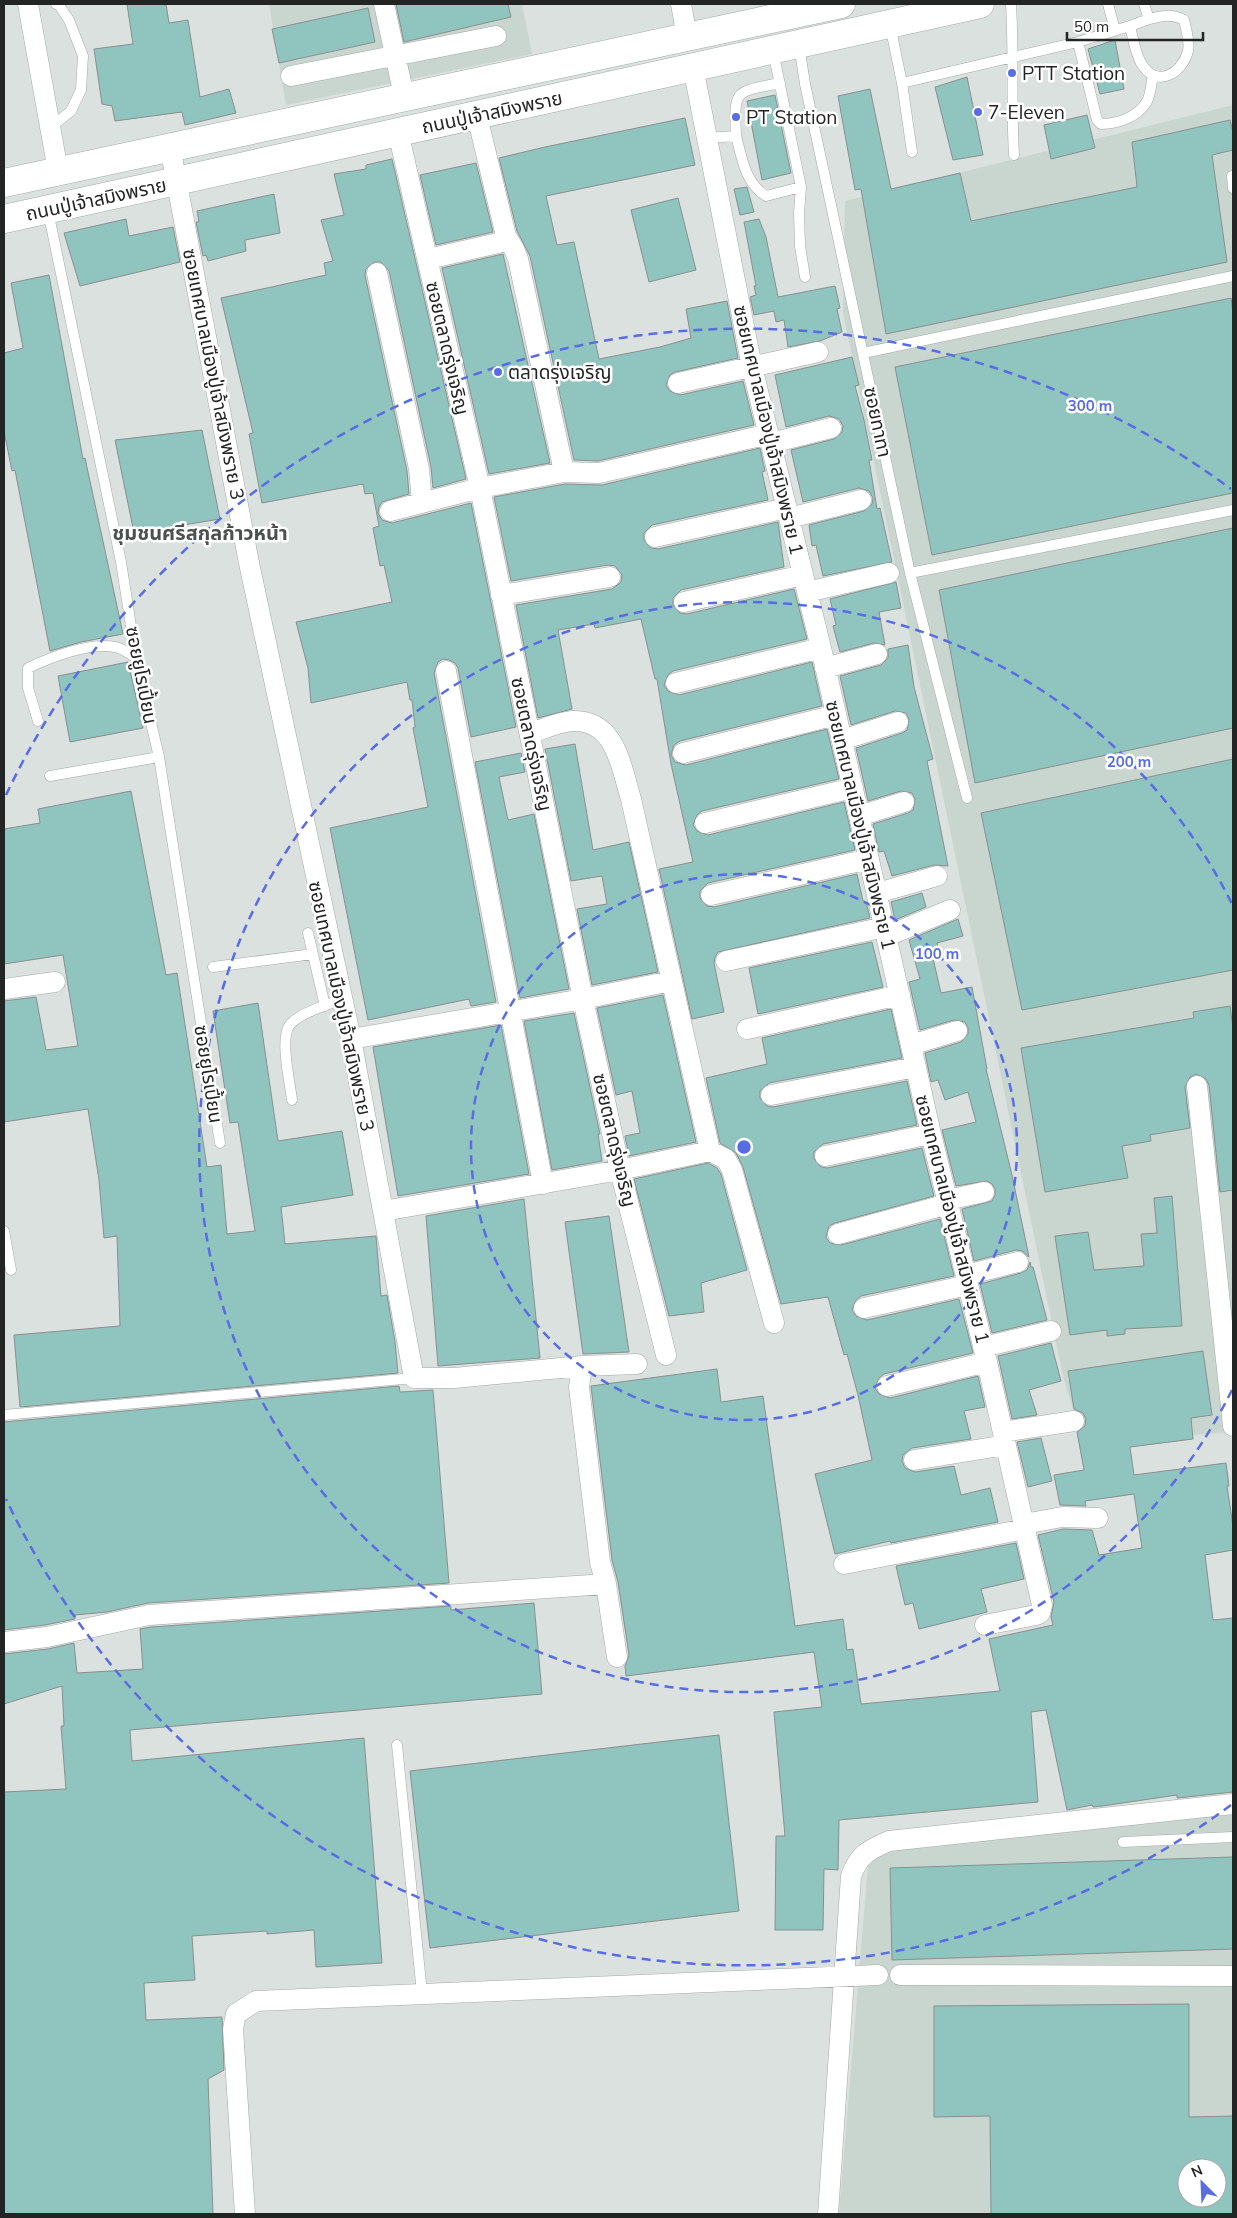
<svg xmlns="http://www.w3.org/2000/svg" width="1237" height="2218" font-family="Mulish,'Noto Sans Thai',sans-serif">
	<rect width="100%" height="100%" fill="#dbe1de"/>
	<!-- built -->
	<path fill="#c9d6d0" fill-rule="evenodd" d="M269,4h253l10,50 -246,51z
		M1233,105v1327l-150,11 -20,-67 -220,-1063 2,-112z
		M1233,1813v401h-394l30,-361zM1187,2168h30v30h-30z"/>
	<!-- building -->
	<path fill="#90c4bf" stroke="#898f8f" fill-rule="evenodd" d="M127,4h39l3,19 19,-3 12,77 29,-8 7,24 -51,12 -3,-13 -67,9 -3,-15 -10,-2 -8,-55 39,-5z
		M396,4h112l3,13 -107,25z
		M368,8l7,34 -96,21 -7,-34z
		M1115,40l9,49 -24,5 -12,-45z
		M967,77l16,78 -30,5 -18,-73z
		M870,89l21,100 69,-16 11,48 166,-34 -5,-45 98,-22 3,12v18l-21,5 15,107 -341,72 -25,-145 -6,1 -17,-94z
		M775,95l16,78 -29,7 -15,-79z
		M1087,115l8,33 -44,11 -7,-34z
		M685,118l10,47 -149,31 11,49 17,-3 25,117 61,-12 31,-9 -5,-29 41,-8 11,57 -63,14 -5,3 -4,10 4,6 10,4 63,-14 11,44 -156,36 -24,-1 -44,-204 -13,-25 -18,-73 46,-11z
		M392,159l74,320 -33,9 -2,-21 -42,-196 -8,-9h-7l-8,7 -1,6 42,196 2,23 -27,8 -3,5 -1,6 4,7 10,3 79,-20 45,224 -45,10 -13,-69 -3,-5 -6,-3 -6,-1 -5,3 -4,11 62,329 -25,4 -2,-7 -101,21 -38,-192 98,-21 -15,-79 2,-1 -3,-27h-2l-3,-18 -96,21 -3,-35 -12,-46 96,-20 -8,-37 -4,1 -7,-38 6,-2 -6,-33 -8,1 -2,-10 -101,19 -13,-69 4,-1 -32,-135 105,-23 -2,-12 9,-2 -12,-41 23,-5 -10,-41 32,-5v-4z
		M476,163l17,69 -57,13 -16,-70z
		M747,187l7,25 -14,3 -6,-26z
		M274,194l6,39 -35,7 1,11 -38,10 -2,-6 -3,1 -7,-34h3l-2,-11z
		M678,198l18,72 -47,12 -18,-72z
		M126,219l3,17 44,-9 7,35 -100,24 -16,-53z
		M759,219l7,18 12,60 57,-11 5,22 -3,1 5,23 -22,9 -32,6 -4,-27 -8,2 -2,-11 -20,4 -4,-18 6,-2 -2,-9h2l-12,-64z
		M503,254l47,209 -61,11 -47,-206z
		M49,275l34,184 2,-1 38,176 -42,8 -31,9 -35,-181 -3,1 -8,-40v-78l19,-5 -12,-65z
		M1231,298l2,16v179l-301,62 -37,-188z
		M852,357l7,28 -4,1 9,34 8,40h-3l8,49 3,-1 12,54 -69,14 -7,-31 -4,1 -3,-21 55,-14 8,-7 1,-6 -4,-7 -10,-3 -56,14 -12,-52 43,-11 8,-7 1,-6 -4,-7 -10,-3 -43,11 -11,-52z
		M202,430l18,89 -86,14 -19,-93z
		M760,448l5,23 -3,1 6,28 -116,25 -8,8v7l7,8 7,1 120,-27 6,45 -103,23 -8,8v7l7,8 7,1 107,-25 13,50 -134,32 -5,4 -4,10 4,6 11,4 133,-33 10,44 -142,35 -6,4 -3,10 4,7 11,3 141,-36 12,50 -137,32 -5,4 -4,10 4,6 11,4 136,-33 11,48 -147,33 -8,8v7l7,8 7,1 143,-33 6,27 3,1 4,16 -152,34 -3,5 -1,6 10,49 -32,7 -33,-150 34,-7 -22,-98 -14,-85h-2l-14,-60 -46,9 -1,-4 -36,6 14,79 -34,9 -22,-113 96,-16 9,-7 1,-7 -7,-9 -7,-1 -97,16 -17,-84 71,-13 37,1z
		M1233,528v200l-258,55 -36,-193z
		M896,582l5,26 -22,4 6,33 -11,-2 -34,9 -7,-26 3,-1 -6,-26z
		M908,645l6,42 19,72 -6,2 21,105 -14,-1 -42,11 -8,-25 -5,1 -6,-28 35,-11 5,-3 2,-11 -3,-6 -11,-2 -33,10 -12,-53 46,-15 5,-3 2,-11 -3,-6 -11,-2 -44,14 -11,-49 41,-11 7,-7v-9z
		M128,662l15,66 -73,14 -12,-66z
		M575,744l18,106 36,-8 29,130 -66,13 -15,-76 30,-5 -5,-28 -31,5 -26,-132z
		M521,753l4,19 -26,5 9,43 26,-6 35,175 -49,9 -45,-236z
		M1233,759v211l-211,40 -41,-197z
		M131,791l35,184 11,-2 30,194 14,-2 6,69 28,-3 -17,-109 -8,1 -17,-112 45,-8 20,138 64,-10 11,64 -72,12 4,37 91,-8 5,60 6,-1 8,47 3,31 -378,34 -6,-72 106,-9 -3,-90 -13,2 -5,-58 -11,-71 -84,13v-121l32,-4 10,53 32,-4 -15,-91 -59,9v-135l36,-6 -2,-14z
		M922,893l4,14 -31,13 -4,-18z
		M958,919l5,17 -26,7 2,9 -7,2 9,39 31,-6 15,82h-1l26,106 17,82 -7,-6 -6,-1 -42,11 -12,-52 30,-8 3,-6v-6l-3,-5 -5,-3 -31,5 -14,-56 34,-8 -8,-30 -23,8 -7,-20 -7,2 -6,-29 36,-11 7,-8v-6l-3,-6 -11,-2 -34,10 -11,-48 11,-3 -11,-39z
		M872,942l11,45 -125,27 -9,-46z
		M663,995l33,147 -67,14 -4,-20 15,-3 -8,-42 -16,4 -19,-87z
		M1230,1006l3,22v162l-13,2 -11,-107 -3,-6 -10,-5 -6,3 -5,10 5,41 -40,7 1,6 -29,5 6,32 -83,14 -24,-144 173,-30 -1,-6z
		M891,1009l11,49 -133,25 -9,8v7l7,8 6,1 134,-26 10,44 -94,19 -9,8v7l7,8 6,1 95,-20 12,48 -99,27 -6,3 -3,11 4,6 11,2 99,-26 14,57 -93,20 -5,4 -4,10 4,6 11,4 92,-21 14,54 -89,21 -5,4 -4,10 4,6 11,4 88,-22 7,31 -21,4 7,28 -59,9 -9,7 -1,6 3,7 10,4 39,-6 7,29 29,-7 8,34 -107,21 -1,-2 -55,13 -20,-80 57,-14 -14,-65 -11,-41 -3,1 -16,-58 -47,7 -38,-137 -7,-14 -16,-10 -14,-65 61,-14 -5,-26z
		M574,1013l26,121h-2l4,27 -50,9 -28,-149z
		M501,1025l28,149 -131,22 -25,-149z
		M708,1163l9,5 4,6 26,96 -46,13 3,29 -35,4 -35,-137z
		M1172,1196l10,130 -57,3v5l-18,2v-6l-37,5 -15,-99 33,-4 6,38 50,-4 -3,-32 16,-1 -3,-35z
		M524,1199l16,159 -102,8 -12,-150z
		M609,1216l20,136 -46,2 -18,-132z
		M1030,1262l1,5h2l14,53 -55,13 -12,-49 41,-11 6,-3z
		M1051,1343l10,38 -32,9 8,25 -25,4 -14,-63z
		M1203,1351l9,64 -21,3 2,21 -63,8 4,28 92,-12 3,23h-2l6,40v24l-28,5 8,65 20,-2v174l-56,6v-3l-75,11 -9,1 -1,-2 -25,5 -21,-100 -15,2 7,90 -199,18 -1,50 -14,-1 -1,61h-48l1,-94h9l-11,-124 48,-5 -8,-55 -188,24 -1,-10 4,-11 -11,-73 -6,-22 -21,-174 126,-17 4,33 42,-6 32,230 48,-7 4,31 6,-1 8,55 139,-13 -11,-52 64,-14 -2,-8 3,-15 -16,-67 25,-6 29,1 7,25 43,-7 -8,-54 -49,7 1,5 -26,-1 -6,-30 30,-5 -7,-38 8,-6 1,-7 -3,-6 -9,-4 -6,-38z
		M399,1386l1,6 33,-2 16,193 -301,20 -41,9 -32,3v4l-30,6 -41,5v-208z
		M1041,1438l11,43 -24,6 -11,-45z
		M1016,1543l8,36 -43,10 6,23 -68,17 -6,-26 -8,2 -9,-39z
		M534,1603l8,91 -412,36 2,31 232,-23 18,225 -66,4 -2,-37 -47,4v-3l-75,5 3,44 -51,3 2,37 76,-3 2,53 -16,9 5,135h-209v-422l62,-3 -5,-63h3l-2,-40 -58,18v-50l44,-5 26,-6 3,30 66,-4 -3,-40 11,-2 300,-21v4z
		M719,1735l20,176 -309,37 -20,-177z
		M1233,1857v92l-341,11 -2,-92z
		M1189,2004v113l44,-1v98h-242l-1,-98 -56,1v-111zM1187,2168h30v30h-30z"/>
	<g fill="none" stroke-linecap="round" stroke-linejoin="round">
		<!-- lane casing -->
		<g stroke="#a3a9a6" stroke-width="11">
			<path id="lane" d="M1011,4c3,50 0,100 3,151
				M1108,4l7,26
				M1144,4l5,15 -19,7c3,12 5,26 11,37 15,26 41,11 47,-12 2,-10 -2,-22 -4,-31 -13,-7 -22,-4 -35,-1
				M890,25l12,58
				M1078,42l19,78 4,4c17,0 36,-7 45,-21 5,-7 5,-20 7,-28
				M799,45l6,39 105,489 57,225
				M773,51l28,136 -2,26 1,33 5,31
				M52,126l19,-15 10,-21 2,-34 -14,-36 -10,-15 -3,-1
				M736,136c-2,-47 -2,-44 44,-53
				M706,138l30,-2c6,22 9,47 30,60l35,-9
				M912,152l-10,-69 176,-41 52,-16
				M1232,176l1,12
				M48,211l73,351 15,96 23,99 61,386
				M863,353l370,-77
				M910,573l323,-63
				M38,721l-10,-33v-20c23,-11 62,-26 87,-21 7,1 15,7 21,11
				M50,776l109,-19
				M308,933l17,73
				M213,967l100,-13
				M292,1100c-2,-17 -12,-60 -3,-74 9,-13 39,-21 53,-27
				M4,1231l7,39
				M4,1415l410,-37
				M397,1745l25,248
				M1123,1842l110,-5"/>
		</g>
		<!-- street casing -->
		<g stroke="#a3a9a6" stroke-width="21">
			<path id="street" d="M28,4l30,167
				M384,4l20,92
				M681,4l6,33
				M693,67l59,300 69,281 110,486 56,228 55,243 -2,8 -4,2 -51,10
				M291,76l205,-40
				M477,116l29,120 8,13 4,10 46,213
				M398,132l82,356 103,511 37,171 46,185
				M170,147l79,416 102,476 63,339h40l128,-12 -3,21 21,175 6,22 11,73
				M428,259l79,-18
				M377,273l42,196 3,33
				M678,383l140,-31
				M771,443l60,-15
				M390,511l90,-23 84,-16 35,1 170,-39
				M789,518l72,-18
				M655,537l132,-29
				M807,592l82,-19
				M501,595l109,-18
				M684,602l119,-27
				M825,668l52,-14
				M446,671l97,513
				M676,683l145,-35
				M531,733c12,-4 28,-11 41,-12 44,-2 49,46 59,78l79,352
				M842,740l56,-18
				M683,753l153,-38
				M859,816l45,-14
				M705,823l148,-35
				M877,893l60,-17
				M711,895l158,-36
				M887,936l63,-26
				M726,961l159,-34
				M4,989l51,-7
				M747,1029l153,-34
				M351,1039l232,-40 88,-18
				M911,1045l46,-14
				M1197,1086l36,340
				M771,1095l145,-28
				M825,1156l106,-22
				M947,1200l37,-8
				M383,1211l237,-41 90,-19 16,8 6,11 42,153
				M838,1234l110,-30
				M966,1275l52,-13
				M864,1308l104,-23
				M983,1347l68,-16
				M582,1366l55,-2
				M887,1386l100,-24
				M1003,1432l71,-11
				M914,1460l92,-15
				M1024,1524l38,-7 36,1
				M844,1564l181,-35
				M4,1642l43,-5 102,-22 457,-31
				M900,1975l333,1
				M245,2214l-12,-185 3,-15 20,-13 622,-26
				M828,2214l23,-338c8,-22 18,-26 38,-35l344,-37"/>
		</g>
		<!-- secondary casing -->
		<g stroke="#a3a9a6" stroke-width="29">
			<path id="secondary" d="M4,183l837,-179
				M4,219l976,-215"/>
		</g>
		<!-- lane -->
		<use href="#lane" stroke="#fff" stroke-width="10"/>
		<!-- street -->
		<use href="#street" stroke="#fff" stroke-width="20"/>
		<!-- secondary -->
		<use href="#secondary" stroke="#fff" stroke-width="28"/>
	</g>
	<!-- distance rings -->
	<g fill="none" stroke="#586de3" stroke-width="2.5" stroke-dasharray="9 6">
		<circle cx="744" cy="1147" r="273"/>
		<path d="M1232 1390A545 545 0 1 1 1232 904"/>
		<path d="M1231 1805A818 818 0 0 1 6 1499M6 795A818 818 0 0 1 1231 489"/>
	</g>
	<!-- markers -->
	<g fill="#586de3" stroke="#fff" stroke-width="2">
		<circle cx="1012" cy="73" r="5"/>
		<circle cx="978" cy="112" r="5"/>
		<circle cx="736" cy="117" r="5"/>
		<circle cx="498" cy="372" r="5"/>
	</g>
	<g text-anchor="middle" dominant-baseline="central" stroke-width="5" stroke-linejoin="round" paint-order="stroke">
		<!-- poi labels -->
		<g font-size="19" fill="#232524" stroke="#fff" text-anchor="start">
			<text x="1022" y="73">PTT Station</text>
			<text x="988" y="112">7-Eleven</text>
			<text x="746" y="117">PT Station</text>
			<text x="508" y="372">ตลาดรุ่งเจริญ</text>
		</g>
		<!-- street labels -->
		<g font-size="19" fill="#232524" stroke="#fff">
			<text transform="translate(492 112) rotate(-12)">ถนนปู่เจ้าสมิงพราย</text>
			<text transform="translate(96 199) rotate(-12)">ถนนปู่เจ้าสมิงพราย</text>
			<text transform="translate(448 348) rotate(77)">ซอยตลาดรุ่งเจริญ</text>
			<text transform="translate(214 374) rotate(79)">ซอยเทศบาลเมืองปู่เจ้าสมิงพราย 3</text>
			<text transform="translate(878 422) rotate(78)">ซอยทาทา</text>
			<text transform="translate(769 430) rotate(77)">ซอยเทศบาลเมืองปู่เจ้าสมิงพราย 1</text>
			<text transform="translate(142 675) rotate(79)">ซอยยูโรเปี้ยน</text>
			<text transform="translate(532 744) rotate(78)">ซอยตลาดรุ่งเจริญ</text>
			<text transform="translate(861 825) rotate(77)">ซอยเทศบาลเมืองปู่เจ้าสมิงพราย 1</text>
			<text transform="translate(342 1006) rotate(78)">ซอยเทศบาลเมืองปู่เจ้าสมิงพราย 3</text>
			<text transform="translate(209 1074) rotate(81)">ซอยยูโรเปี้ยน</text>
			<text transform="translate(615 1140) rotate(77)">ซอยตลาดรุ่งเจริญ</text>
			<text transform="translate(953 1219) rotate(76)">ซอยเทศบาลเมืองปู่เจ้าสมิงพราย 1</text>
		</g>
		<!-- neighbourhood labels -->
		<g font-size="20" font-weight="bold" fill="#4c514e" stroke="#fff">
			<text x="200" y="532">ชุมชนศรีสกุลก้าวหน้า</text>
		</g>
	</g>
	<circle cx="744" cy="1147" r="8" fill="#586de3" stroke="#fff" stroke-width="2.5"/>
	<g font-size="15" text-anchor="middle" font-weight="bold" fill="#586de3" stroke="#fff" stroke-width="5" stroke-linejoin="round" paint-order="stroke">
		<text x="1090" y="411">300 m</text>
		<text x="1129" y="767">200 m</text>
		<text x="937" y="959">100 m</text>
	</g>
	<!-- border -->
	<rect width="1237" height="2218" fill="none" stroke="#232524" stroke-width="10"/>
	<!-- north arrow -->
	<g transform="translate(1202 2183) rotate(336)"><circle r="24" fill="#ffffff" stroke="#a7a8a7"/>
	<path d="M0-4L9 19L0 12L-9 19Z" fill="#586de3"/>
	<text y="-8" font-size="14" font-weight="bold" text-anchor="middle" fill="#232524">N</text>
	</g>
	<!-- scale -->
	<path d="M1067 32v8h136v-8" fill="none" stroke="#232524" stroke-width="2.5"/>
	<text x="1074" y="32" font-size="15" fill="#232524" stroke="#ffffff" stroke-width="4" paint-order="stroke">50 m</text>
</svg>
